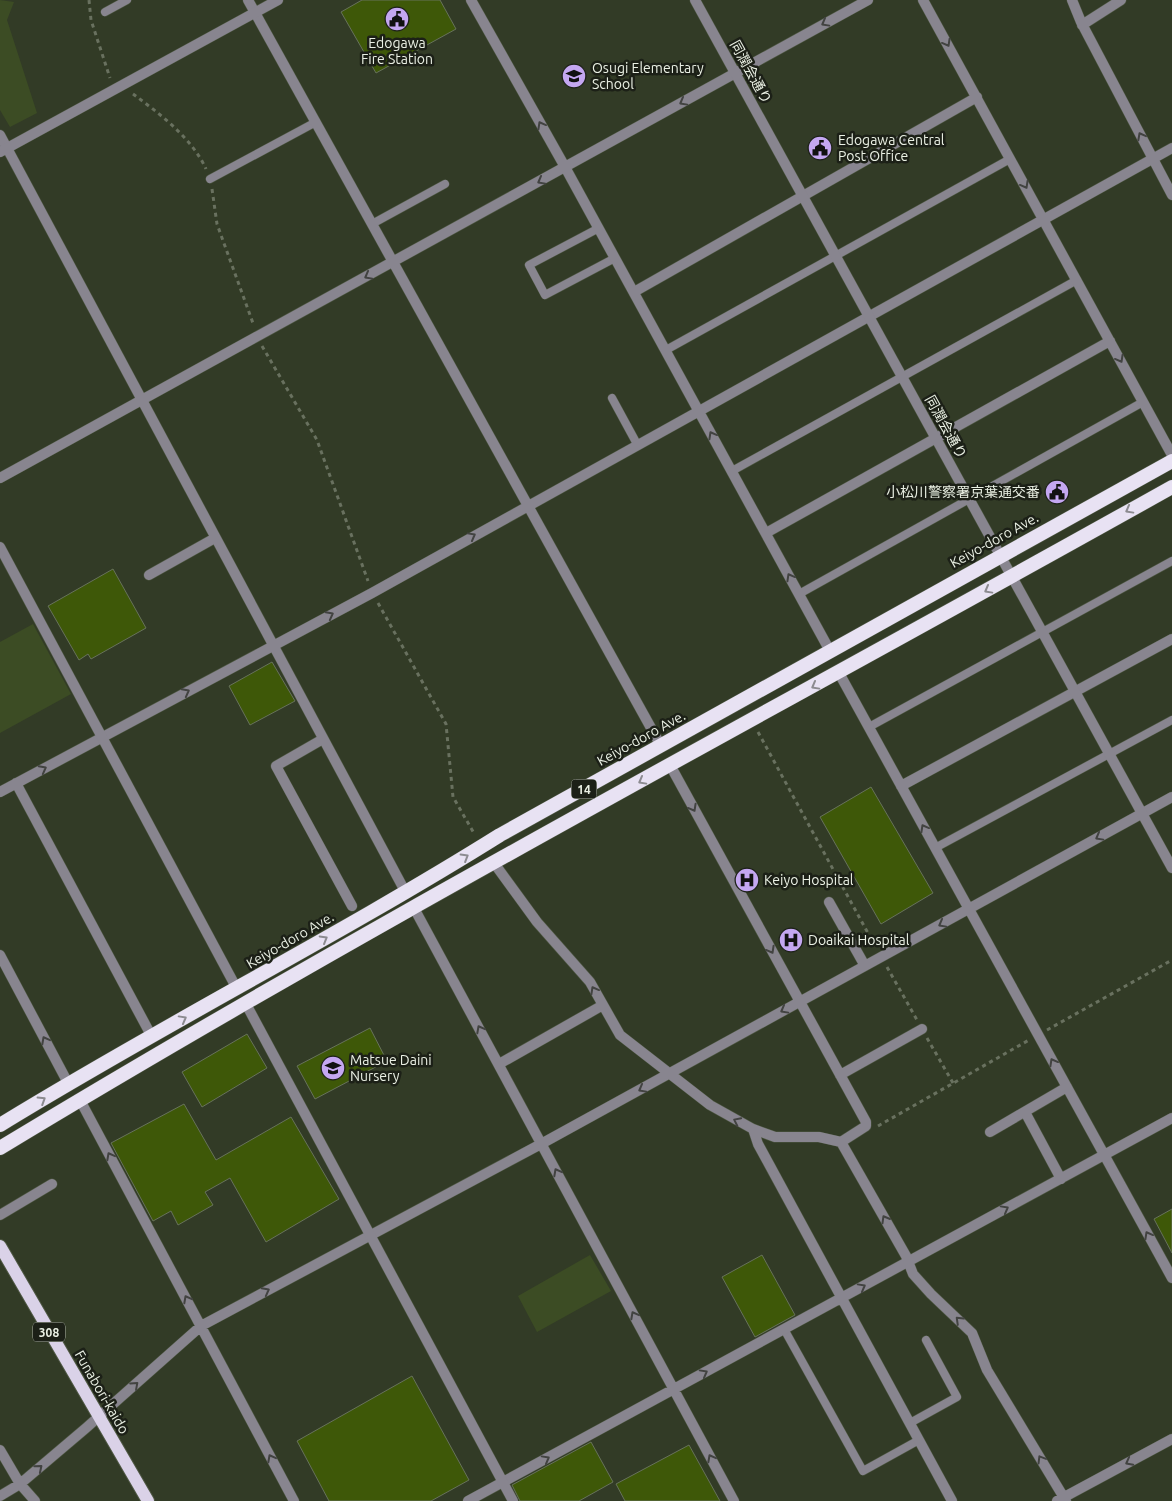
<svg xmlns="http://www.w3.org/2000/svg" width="1172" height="1501" font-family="Ubuntu,'Noto Sans JP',sans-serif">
	<rect width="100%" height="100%" fill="#323b26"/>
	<!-- green -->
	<path fill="#3c4c24" d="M0,0l14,2 -7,18 30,93 -27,14 -10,-17z
		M33,624l38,70 -71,39v-91z
		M590,1255l21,36 -74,41 -19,-36z"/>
	<!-- building -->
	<path fill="#3e5808" stroke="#67725b" d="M362,0h78l16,29 -80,44 -35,-61z
		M113,569l33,59 -55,31 -3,-5 -9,6 -31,-54z
		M272,662l23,39 -45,24 -21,-39z
		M871,787l62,106 -52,31 -61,-107z
		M370,1028l17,33 -72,38 -18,-33z
		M247,1034l20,34 -65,39 -20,-35z
		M184,1104l32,56 75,-43 48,82 -73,43 -36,-64 -25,14 8,13 -35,20 -7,-14 -18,10 -42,-78z
		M1172,1209v44l-18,-34z
		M762,1255l33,60 -40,22 -33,-60z
		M412,1376l57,104 -38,21h-102l-32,-60z
		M591,1442l22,40 -34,19h-59l-8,-16z
		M689,1445l31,56h-95l-9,-17z"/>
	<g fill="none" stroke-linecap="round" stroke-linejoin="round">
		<!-- service casing -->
		<g stroke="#4f5844" stroke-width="9">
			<path id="service" d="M105,12l22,-12
				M210,179l106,-57
				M372,224l73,-40
				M599,228l-70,37 16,30 70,-37
				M666,350l344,-191
				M612,398l25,46
				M732,471l345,-191
				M799,594l344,-192
				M869,727l303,-166
				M935,848l237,-128
				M784,1329l79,142 56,-31
				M910,1423l47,-26 -31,-57"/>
		</g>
		<!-- minor casing -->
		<g stroke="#4f5844" stroke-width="11">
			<path id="minor" d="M248,0l413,746
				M471,0l94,167 265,484
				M923,0l249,455
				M1072,0l9,22 91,173
				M1082,25l39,-25
				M0,135l406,758
				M634,292l343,-195
				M0,478l868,-478
				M766,533l344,-192
				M149,575l66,-37
				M839,673l333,605
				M323,739l-47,27 76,140
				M670,765l196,357v4l-25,16
				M16,783l136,254
				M901,786l271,-147
				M0,792l372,-199 800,-445
				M494,863l43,59 53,60 30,53 90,70 43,24 22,8h44l22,5 65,114 7,18 18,20 41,39 15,37 79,131
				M829,902l36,64
				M414,908l320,593
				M0,955l68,128
				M499,1064l104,-59
				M840,1075l82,-46
				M80,1100l214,401
				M1025,1112l36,67
				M753,1129l5,15 194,357
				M990,1132l77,-45
				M0,1215l52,-31
				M0,1450l20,34 15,17
				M0,1496l20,-12 66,-56 115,-102 340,-182 631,-347
				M468,1501l704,-383
				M1057,1501l115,-62"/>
		</g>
		<!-- tertiary casing -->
		<g stroke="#4f5844" stroke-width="11">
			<path id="tertiary" d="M695,0l477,868
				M0,152l278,-152
				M0,547l237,442
				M246,1004l267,497"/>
		</g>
		<!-- primary casing -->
		<g stroke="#4f5844" stroke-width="14">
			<path id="primary" d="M0,1246l148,255"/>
		</g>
		<!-- trunk casing -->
		<g stroke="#4f5844" stroke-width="15">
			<path id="trunk" d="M0,1125c164,-101 337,-188 500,-290l672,-374
				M0,1148c383,-232 781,-442 1172,-661"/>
		</g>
		<!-- path -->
		<path stroke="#69715f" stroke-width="3" stroke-dasharray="4 4" stroke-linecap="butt" d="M89,0l2,20 19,58
			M133,94c27,20 59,44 73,75
			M212,189l5,35 37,102
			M262,346l55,94 51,141
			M378,603l68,121 7,73 22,38
			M758,732l117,214
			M887,967l30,53
			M1047,1030l125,-70
			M927,1038l26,45
			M878,1126l151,-86"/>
		<!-- service -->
		<use href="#service" stroke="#88858f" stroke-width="8"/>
		<!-- minor -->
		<use href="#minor" stroke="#88858f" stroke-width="10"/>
		<!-- tertiary -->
		<use href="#tertiary" stroke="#88858f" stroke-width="10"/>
		<!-- primary -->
		<use href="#primary" stroke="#dad2e8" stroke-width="12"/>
		<!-- trunk -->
		<use href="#trunk" stroke="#e8e2f3" stroke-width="14"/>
	</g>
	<!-- one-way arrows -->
	<defs><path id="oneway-chevron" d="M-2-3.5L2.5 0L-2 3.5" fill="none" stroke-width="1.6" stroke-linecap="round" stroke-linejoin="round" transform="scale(1.25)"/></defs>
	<g stroke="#424341">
		<use href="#oneway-chevron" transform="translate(825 23) rotate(151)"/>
		<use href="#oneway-chevron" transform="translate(947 43) rotate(61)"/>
		<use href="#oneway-chevron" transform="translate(683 102) rotate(151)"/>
		<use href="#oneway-chevron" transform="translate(541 125) rotate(-119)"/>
		<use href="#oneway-chevron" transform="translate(1141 136) rotate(-118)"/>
		<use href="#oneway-chevron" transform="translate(541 181) rotate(151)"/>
		<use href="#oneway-chevron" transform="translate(1025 185) rotate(61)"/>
		<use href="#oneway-chevron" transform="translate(368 276) rotate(151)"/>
		<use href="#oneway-chevron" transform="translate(1120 359) rotate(61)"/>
		<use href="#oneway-chevron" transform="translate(712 435) rotate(-119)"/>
		<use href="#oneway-chevron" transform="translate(472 536) rotate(-29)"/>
		<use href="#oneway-chevron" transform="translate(790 577) rotate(-119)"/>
		<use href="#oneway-chevron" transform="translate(330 615) rotate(-28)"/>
		<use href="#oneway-chevron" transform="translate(186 692) rotate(-28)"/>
		<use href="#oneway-chevron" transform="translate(43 769) rotate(-28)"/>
		<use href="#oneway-chevron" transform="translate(693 808) rotate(61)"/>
		<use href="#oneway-chevron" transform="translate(924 828) rotate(-119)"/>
		<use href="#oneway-chevron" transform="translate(1099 837) rotate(151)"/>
		<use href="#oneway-chevron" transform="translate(942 924) rotate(151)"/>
		<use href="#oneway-chevron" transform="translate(771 950) rotate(61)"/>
		<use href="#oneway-chevron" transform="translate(594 990) rotate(-119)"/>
		<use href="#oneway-chevron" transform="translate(784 1010) rotate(151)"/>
		<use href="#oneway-chevron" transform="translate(480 1029) rotate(-118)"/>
		<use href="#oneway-chevron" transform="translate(45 1040) rotate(-118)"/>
		<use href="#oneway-chevron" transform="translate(1053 1062) rotate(-119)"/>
		<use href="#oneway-chevron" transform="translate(642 1089) rotate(151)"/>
		<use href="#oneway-chevron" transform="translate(737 1121) rotate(-154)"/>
		<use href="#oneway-chevron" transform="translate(110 1156) rotate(-118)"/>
		<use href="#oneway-chevron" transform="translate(557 1172) rotate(-118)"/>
		<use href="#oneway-chevron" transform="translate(1005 1209) rotate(-29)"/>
		<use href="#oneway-chevron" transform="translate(885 1219) rotate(-120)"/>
		<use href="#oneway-chevron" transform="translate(1148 1235) rotate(-119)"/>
		<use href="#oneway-chevron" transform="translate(862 1287) rotate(-29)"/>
		<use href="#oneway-chevron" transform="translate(266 1291) rotate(-28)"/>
		<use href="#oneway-chevron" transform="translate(187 1299) rotate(-118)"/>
		<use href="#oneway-chevron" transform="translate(634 1315) rotate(-118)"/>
		<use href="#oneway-chevron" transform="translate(959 1320) rotate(-136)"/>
		<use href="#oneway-chevron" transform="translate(704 1373) rotate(-29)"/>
		<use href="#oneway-chevron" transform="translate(135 1385) rotate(-42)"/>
		<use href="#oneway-chevron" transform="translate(271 1458) rotate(-118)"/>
		<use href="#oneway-chevron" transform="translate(711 1458) rotate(-118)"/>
		<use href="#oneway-chevron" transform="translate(546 1459) rotate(-29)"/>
		<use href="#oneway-chevron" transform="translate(1041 1459) rotate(-121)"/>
		<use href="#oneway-chevron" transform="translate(1129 1462) rotate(152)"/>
		<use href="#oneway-chevron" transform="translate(39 1468) rotate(-40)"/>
	</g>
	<g stroke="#8c8b90">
		<use href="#oneway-chevron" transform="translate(1129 510) rotate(151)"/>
		<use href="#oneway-chevron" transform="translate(988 590) rotate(151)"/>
		<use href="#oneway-chevron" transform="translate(815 686) rotate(151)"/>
		<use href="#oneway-chevron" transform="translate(642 781) rotate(151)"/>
		<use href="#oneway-chevron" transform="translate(465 857) rotate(-31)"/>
		<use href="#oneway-chevron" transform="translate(324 939) rotate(-30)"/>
		<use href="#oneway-chevron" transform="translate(183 1019) rotate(-29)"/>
		<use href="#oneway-chevron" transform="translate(42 1100) rotate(-32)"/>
	</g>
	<!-- icons -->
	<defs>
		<g id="civic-disc" transform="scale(1.25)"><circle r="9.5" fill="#c4a7f1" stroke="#1c2017"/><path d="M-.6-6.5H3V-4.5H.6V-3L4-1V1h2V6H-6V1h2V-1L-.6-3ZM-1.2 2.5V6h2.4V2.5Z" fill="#111"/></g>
		<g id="school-disc" transform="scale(1.25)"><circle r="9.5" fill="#c4a7f1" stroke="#1c2017"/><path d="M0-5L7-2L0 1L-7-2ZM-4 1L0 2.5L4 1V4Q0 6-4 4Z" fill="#111"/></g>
		<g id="hospital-disc" transform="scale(1.25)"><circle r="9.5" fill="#c4a7f1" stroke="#1c2017"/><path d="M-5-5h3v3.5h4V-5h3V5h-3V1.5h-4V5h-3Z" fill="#111"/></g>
	</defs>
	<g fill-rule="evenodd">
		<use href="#civic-disc" x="397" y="19"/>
		<use href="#school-disc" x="574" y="76"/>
		<use href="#civic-disc" x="820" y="148"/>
		<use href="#civic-disc" x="1057" y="492"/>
		<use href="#hospital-disc" x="747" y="880"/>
		<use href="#hospital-disc" x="791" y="940"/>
		<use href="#school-disc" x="333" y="1068"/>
	</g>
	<g text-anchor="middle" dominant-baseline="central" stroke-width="5" stroke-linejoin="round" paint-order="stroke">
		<!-- shield labels -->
		<g fill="#1c2017" stroke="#acb2a6" stroke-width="1">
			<rect x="571.5" y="779.5" width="25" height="19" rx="4"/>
			<rect x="33" y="1322.5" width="32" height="19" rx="4"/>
		</g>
		<g font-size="12" font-weight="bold" fill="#eaf0e4">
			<text x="584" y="789">14</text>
			<text x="49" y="1332">308</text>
		</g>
		<!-- poi labels -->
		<g font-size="14" fill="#eaf0e4" stroke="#1c2017" text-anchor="start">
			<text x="397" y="43" text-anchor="middle">Edogawa<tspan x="397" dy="16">Fire Station</tspan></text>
			<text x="592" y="68">Osugi Elementary<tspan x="592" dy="16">School</tspan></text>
			<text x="838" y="140">Edogawa Central<tspan x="838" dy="16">Post Office</tspan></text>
			<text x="1040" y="492" text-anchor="end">小松川警察署京葉通交番</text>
			<text x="764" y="880">Keiyo Hospital</text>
			<text x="808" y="940">Doaikai Hospital</text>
			<text x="350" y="1060">Matsue Daini<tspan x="350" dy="16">Nursery</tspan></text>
		</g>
		<!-- street labels -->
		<g font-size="14" fill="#eaf0e4" stroke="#1c2017">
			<text transform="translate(751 72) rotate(61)">同潤会通り</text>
			<text transform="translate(946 427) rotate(61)">同潤会通り</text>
			<text transform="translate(994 540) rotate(-29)">Keiyo-doro Ave.</text>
			<text transform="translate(641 738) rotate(-29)">Keiyo-doro Ave.</text>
			<text transform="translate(290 940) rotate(-30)">Keiyo-doro Ave.</text>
			<text transform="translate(102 1392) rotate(60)">Funabori-kaido</text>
		</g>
	</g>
</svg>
